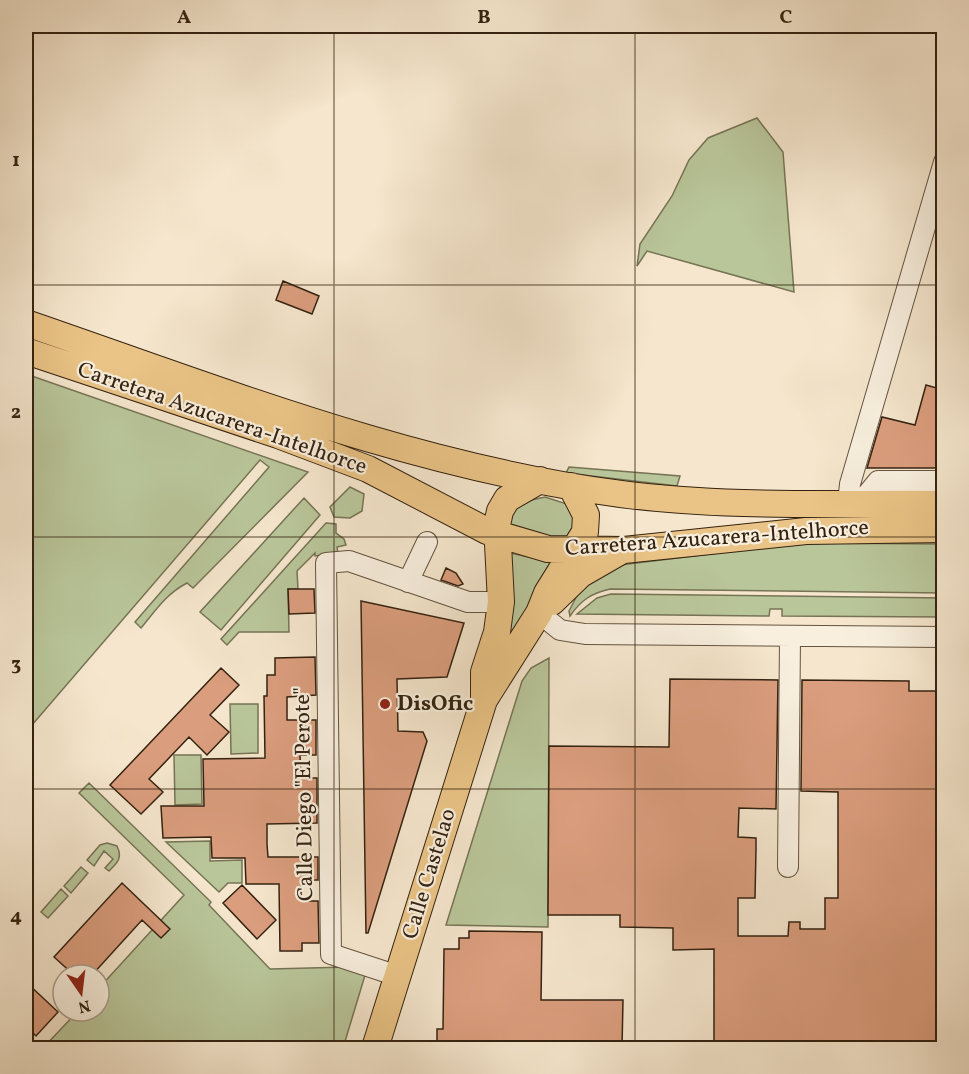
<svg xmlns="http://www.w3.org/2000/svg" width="969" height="1074" font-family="Vollkorn,serif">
	<rect width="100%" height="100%" fill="#f5e6cd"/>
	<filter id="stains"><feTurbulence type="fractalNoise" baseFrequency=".00333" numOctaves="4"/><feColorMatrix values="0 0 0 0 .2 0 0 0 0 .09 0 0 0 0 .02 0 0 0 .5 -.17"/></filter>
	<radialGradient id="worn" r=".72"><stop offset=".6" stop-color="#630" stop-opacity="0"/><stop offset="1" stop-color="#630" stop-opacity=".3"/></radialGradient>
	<!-- green -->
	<path fill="#b9c69a" stroke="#767455" stroke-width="1.5" d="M757,118l26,34 11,140 -147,-41 -10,15 3,-22 32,-48 17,-36 19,-22z
		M26,374l282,98 -115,116 -6,-5c-21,11 -31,27 -46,45l-6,-6 134,-155 -9,-7 -234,272z
		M569,467l111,9 -3,10 -111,-13z
		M350,487l14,7 -2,17 -12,7 -16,-1 -4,-10z
		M545,497l25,8 7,16 -9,20 -60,-12 5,-22 14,-6z
		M304,498l16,17 -99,115 -21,-18z
		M326,523l10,1v9l8,6 2,6 -9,2 1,6 -23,3v-3l-18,18 1,18h-10l1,43h-50l-12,13 -6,-6z
		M801,543l142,1v49l-333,-4c-18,4 -29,11 -40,27l-1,-5 12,-23 39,-23z
		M506,552l50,11 -56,100z
		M611,594l332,4v19l-161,-1v-7h-12l-1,7 -192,-2 20,-16z
		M549,658l-1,269 -102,-2 76,-244 9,-13z
		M230,704h28v49l-27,1z
		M174,755h27l1,49 -27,1z
		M89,783l122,119 -2,3 61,64 79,-2 17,5 -23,76h-300l35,-37h21v-23l85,-93 -105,-102z
		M210,841v20l32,-1v23h-14l-9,9 -53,-50z
		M107,843l10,3c6,12 0,17 -8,25l-4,-3 8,-9 -9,-8 -10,15 -7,-6 13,-15z
		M81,867l7,6 -17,20 -7,-7z
		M61,889l7,7 -20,22 -7,-6z"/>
	<!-- building -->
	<path fill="#da9d7d" stroke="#342210" stroke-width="1.5" d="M283,281l36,15 -7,18 -36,-14z
		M926,385l18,5v78h-77l15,-51 33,8z
		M446,568l10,5 7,11 -5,2 -17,-6z
		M288,589h26l1,24 -26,1z
		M361,601l103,22 -17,54 -50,2 1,52 25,1 4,9 -59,192h-2z
		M315,657l1,38 -29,2v23h29v35h-16l1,23h16v45l-50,1v20l1,13h50v23h-17v21h17l1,42h-17v8h-22l-1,-67h-33l-1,-26h-33l-1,-21 -48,1 -2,-32h43l-1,-47 62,-1 -1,-62h3v-21h8v-17z
		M221,668l18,17 -29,30 19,17 -22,23 -18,-18 -40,42 14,13 -22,22 -31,-29z
		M670,679l108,1 -2,129 -37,-1 -1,29 18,1v11l-1,49h-17v38h50l1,-14h11v7h25v-31h13v-106l-37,-1 1,-111 107,1v10h35v357h-230v-99l-41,1v-22l-53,-1v-12h-72l1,-169 120,1z
		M122,883l48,46 -9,9 -19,-18 -50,55h-18l-20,-18z
		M242,885l34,35 -19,19 -34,-36z
		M469,931l73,1 -1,68h82l-1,48h-185v-19h6l1,-80h15v-11h10z
		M26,982l32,30 -22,24 -10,-10z"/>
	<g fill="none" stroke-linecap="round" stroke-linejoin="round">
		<!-- minor casing -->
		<g stroke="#64533f" stroke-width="22">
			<path id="minor" d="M848,503l2,-19 94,-322
				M859,504l19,-23h66
				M408,582l19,-40
				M539,613l21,17 25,4 359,3
				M788,867l2,-231
				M398,976l-67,-22 -5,-391 23,-2 119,41h33"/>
		</g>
		<!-- major casing -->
		<g stroke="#342210" stroke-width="28">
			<path id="major" d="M26,323c195,67 389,144 595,171 107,14 215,9 323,10
				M26,351l252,84 90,34 119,62 61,18 76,1 182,-19 138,-2
				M552,602l29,-28 40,-23
				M484,700l55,-87 8,-20 38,-61 1,-17 -15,-29
				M375,1048l109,-348v-28l13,-40 4,-30 -4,-77 3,-14 7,-12 33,-19"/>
		</g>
		<!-- minor -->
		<use href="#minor" stroke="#f8efde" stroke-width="20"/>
		<!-- major -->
		<use href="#major" stroke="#eac386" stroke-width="26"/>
	</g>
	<!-- grid -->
	<path fill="none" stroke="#342210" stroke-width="1.5" stroke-opacity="0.55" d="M334,26v1022M635,26v1022M26,285h918M26,537h918M26,789h918"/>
	<!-- markers -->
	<circle fill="#8f2418" stroke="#f8efde" stroke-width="2" cx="385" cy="704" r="6"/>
	<g text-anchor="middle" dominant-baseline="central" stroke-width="4.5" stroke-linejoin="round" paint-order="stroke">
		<!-- street labels -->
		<g font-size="22" fill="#342210" stroke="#f8efde">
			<text transform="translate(222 419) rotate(19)">Carretera Azucarera-Intelhorce</text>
			<text transform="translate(717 539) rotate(-4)">Carretera Azucarera-Intelhorce</text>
			<text transform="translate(305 794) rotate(-91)">Calle Diego "El Perote"</text>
			<text transform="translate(430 874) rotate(-73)">Calle Castelao</text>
		</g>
		<!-- poi labels -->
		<g font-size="22" font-weight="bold" fill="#342210" stroke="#f8efde" text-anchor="start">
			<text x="397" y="704">DisOfic</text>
		</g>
	</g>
	<!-- margin -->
	<rect width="969" height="1074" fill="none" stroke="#f5e6cd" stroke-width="66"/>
	<!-- north arrow -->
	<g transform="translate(81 993) rotate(166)"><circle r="28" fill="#f8efde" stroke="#aa9d8c" stroke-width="1.5"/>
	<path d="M0-4.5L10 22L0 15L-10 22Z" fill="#8f2418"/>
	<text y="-9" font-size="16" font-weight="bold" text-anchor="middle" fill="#342210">N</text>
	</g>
	<rect x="33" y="33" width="903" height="1008" fill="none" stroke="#342210" stroke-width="2"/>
	<g font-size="20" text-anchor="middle" font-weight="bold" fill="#342210">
		<text x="184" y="23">A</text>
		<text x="484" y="23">B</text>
		<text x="786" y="23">C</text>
		<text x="16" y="166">1</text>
		<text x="16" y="418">2</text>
		<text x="16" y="670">3</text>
		<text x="16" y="922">4</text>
	</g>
	<rect width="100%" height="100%" filter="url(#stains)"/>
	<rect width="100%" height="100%" fill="url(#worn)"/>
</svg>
